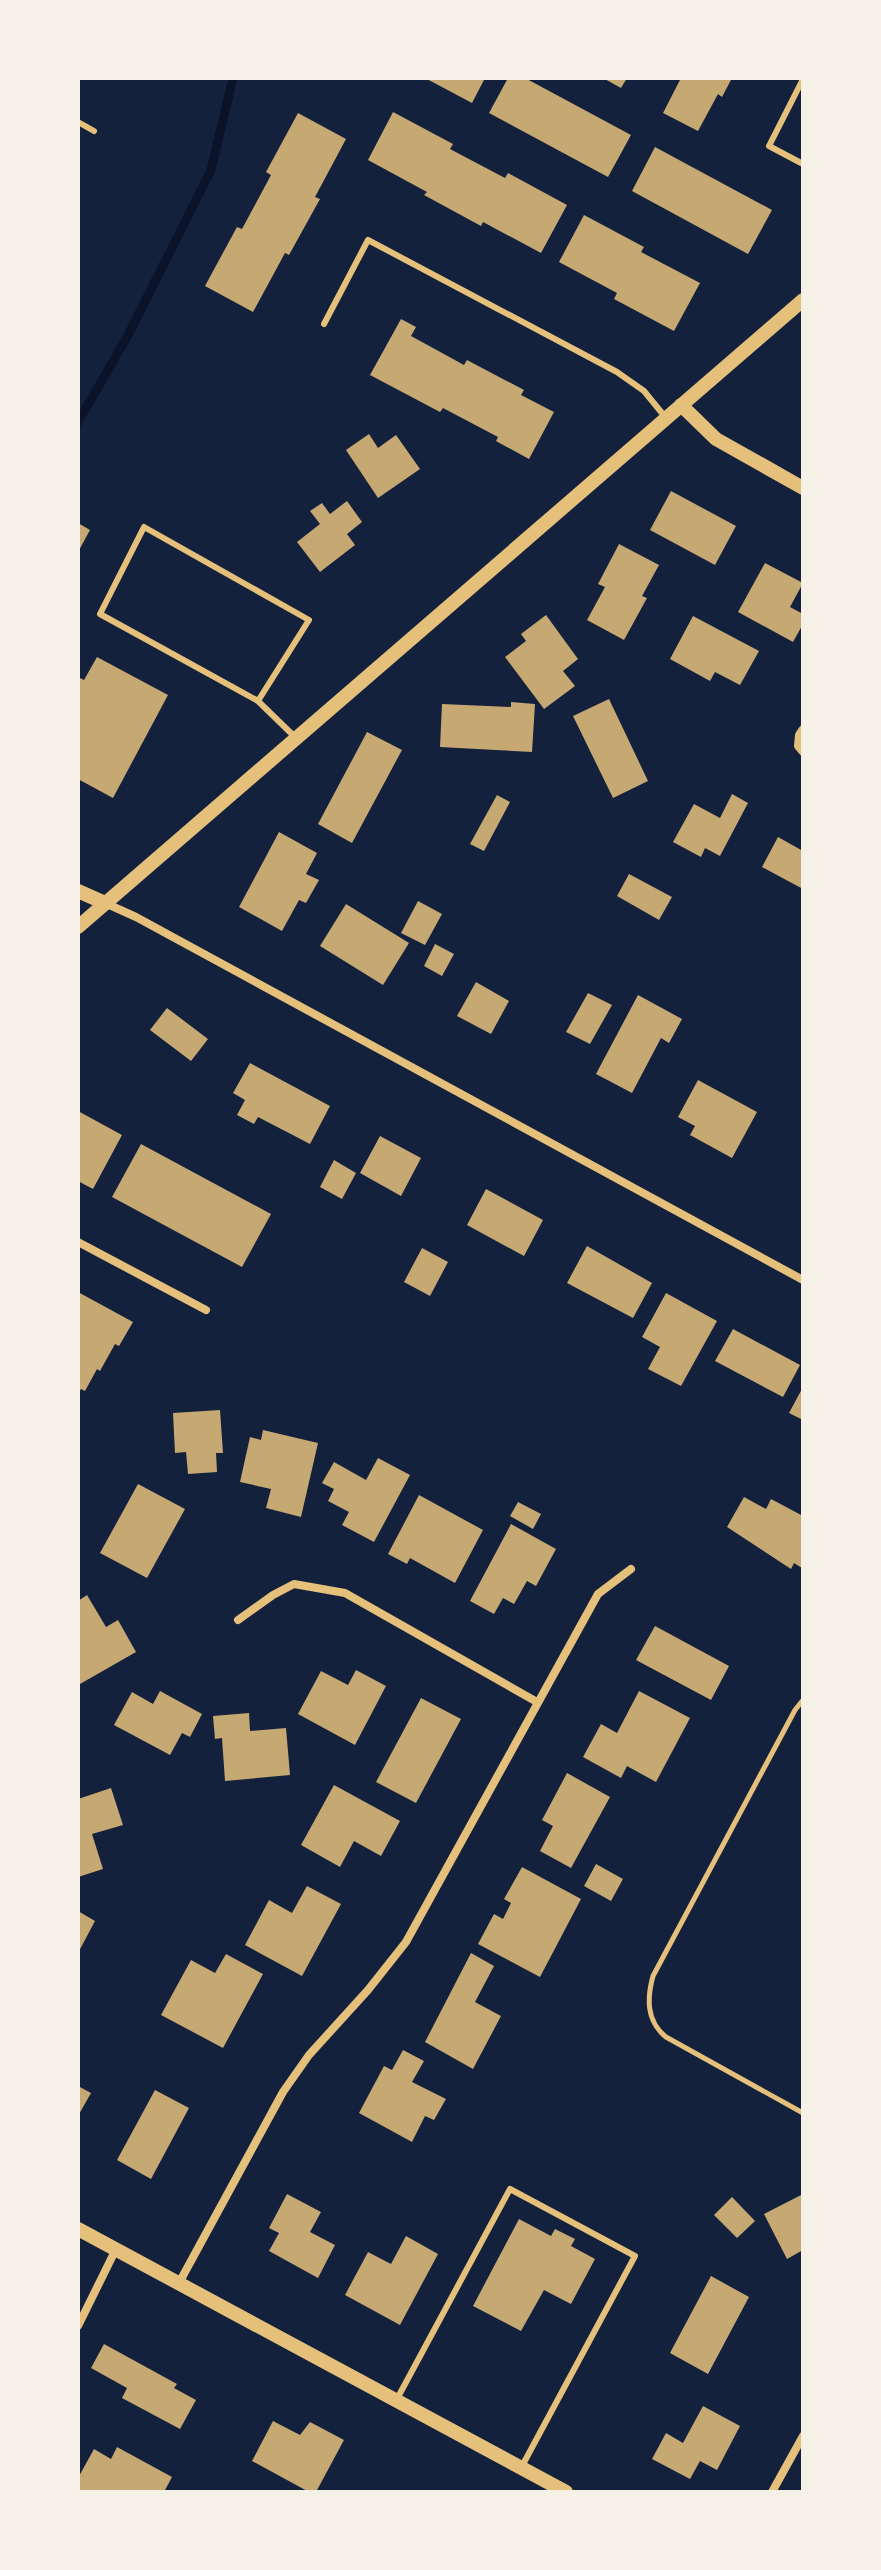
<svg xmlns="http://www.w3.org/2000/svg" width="881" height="2570" font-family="Commissioner,sans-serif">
	<rect width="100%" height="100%" fill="#14213d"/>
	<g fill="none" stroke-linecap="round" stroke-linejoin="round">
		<!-- stream -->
		<path stroke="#0b132b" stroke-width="9" d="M78,422l49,-85 84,-167 22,-92"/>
	</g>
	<!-- building -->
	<path fill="#c6a872" d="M425,78h60l-13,25z
		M508,78h17l106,57 -23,42 -119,-64z
		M603,78h24l-6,10z
		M681,78h51l-10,19 -4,-3 -20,37 -35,-18z
		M393,112l60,32 -3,5 55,29 3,-5 59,32 -26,48 -58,-31 -2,4 -57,-31 3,-3 -59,-32z
		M298,113l48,26 -31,58 5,2 -31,56 -4,-2 -32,59 -48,-26 32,-59 5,2 29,-54 -5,-3z
		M655,147l117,63 -24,44 -116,-63z
		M584,215l60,32 -3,5 59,31 -26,48 -60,-32 3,-6 -58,-31z
		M401,319l15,8 -5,9 53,29 3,-5 57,30 -3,5 33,17 -25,47 -33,-18 2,-4 -55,-29 -3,4 -70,-37z
		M369,434l9,14 18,-13 24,34 -42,29 -32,-48z
		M671,491l65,35 -21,39 -65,-35z
		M347,501l15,21 -15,12 8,11 -35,27 -23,-30 23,-18 -10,-13 12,-8 8,11z
		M78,523l12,7 -12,22z
		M619,544l40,21 -17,31 5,2 -23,42 -37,-20 18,-33 -7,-3z
		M765,563l38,20 -13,24 13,7v10l-10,18 -55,-30z
		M546,615l32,44 -15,12 12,15 -31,23 -39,-52 21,-16 -5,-7z
		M693,616l66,35 -19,34 -25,-13 -5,9 -40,-22z
		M97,657l71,38 -55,103 -35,-19v-102l6,3z
		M609,699l39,82 -35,17 -40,-82z
		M511,702l24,2 -3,48 -92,-5 2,-43 69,3z
		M367,732l35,18 -50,93 -34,-19z
		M732,794l16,9 -28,53 -15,-8 -4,9 -28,-15 21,-38 26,14z
		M497,795l13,7 -26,49 -14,-7z
		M279,832l38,21 -11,21 13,6 -13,23 -7,-3 -17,31 -43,-24z
		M778,837l25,14v38l-41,-22z
		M629,874l43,23 -13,23 -42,-24z
		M418,901l24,13 -17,31 -24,-12z
		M346,904l63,39 -26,42 -63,-39z
		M435,944l19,10 -12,22 -18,-10z
		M476,982l33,19 -18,33 -34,-18z
		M588,993l24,12 -22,39 -24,-12z
		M638,995l44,24 -13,24 -8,-5 -29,55 -36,-19z
		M167,1008l41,31 -17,22 -41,-31z
		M250,1063l80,43 -20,38 -52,-27 -4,7 -17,-9 8,-15 -12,-7z
		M698,1080l59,32 -25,46 -42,-23 5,-9 -17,-9z
		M78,1111l44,24 -29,54 -15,-8z
		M380,1136l41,22 -20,38 -41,-23z
		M141,1144l130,70 -29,53 -130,-70z
		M334,1160l22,13 -14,26 -22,-12z
		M486,1189l57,31 -19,36 -57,-31z
		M587,1246l65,37 -19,35 -66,-35z
		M422,1248l26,14 -18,34 -26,-14z
		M78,1292l55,30 -14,24 -4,-2 -15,27 -3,-2 -12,22 -4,-2 -3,5z
		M666,1293l51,28 -36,65 -33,-17 12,-22 -18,-10z
		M733,1329l67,36 -17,32 -68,-36z
		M803,1387v33l-14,-7z
		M220,1410l3,43h-7l1,19 -29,2 -2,-22 -11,1 -2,-40z
		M263,1430l55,13 -17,74 -35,-9 5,-19 -31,-7 10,-45 11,3z
		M378,1458l32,17 -36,67 -32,-17 7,-13 -21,-11 6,-12 -12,-6 12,-21 32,18z
		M138,1484l47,25 -38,69 -47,-25z
		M419,1495l64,35 -28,53 -45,-25 -3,6 -19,-10z
		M744,1497l22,12 5,-10 32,17 -1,52 -8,-5 -3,6 -64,-42z
		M518,1502l23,12 -8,15 -23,-13z
		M511,1524l45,25 -20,37 -9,-5 -13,23 -11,-6 -9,16 -24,-13z
		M87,1595l19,32 12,-7 18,32 -56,32 -2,-4v-79z
		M655,1626l74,40 -18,34 -75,-40z
		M356,1670l30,16 -31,59 -57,-31 23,-43 27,14z
		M160,1691l42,23 -12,23 -8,-4 -12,22 -56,-30 18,-33 21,12z
		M639,1691l51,27 -34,64 -29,-16 -6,12 -38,-21 18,-33 16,9z
		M421,1698l40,21 -45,84 -40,-21z
		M249,1713l1,18 36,-3 4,47 -65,6 -3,-43 -7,1 -2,-23z
		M567,1773l43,24 -39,71 -31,-17 13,-25 -11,-6z
		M334,1785l66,36 -19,35 -27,-15 -14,26 -39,-22z
		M111,1788l12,37 -31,9 11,35 -25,8v-78z
		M596,1864l27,15 -12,22 -27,-15z
		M522,1867l59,32 -41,78 -62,-33 16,-30 9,5 8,-16 -7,-4z
		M307,1886l34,18 -39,72 -57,-31 24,-45 23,13z
		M78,1911l17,10 -17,32z
		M471,1953l23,13 -19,36 26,14 -28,53 -48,-27z
		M226,1954l37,20 -40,74 -62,-33 30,-55 24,13z
		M403,2050l21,11 -12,21 34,17 -12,21 -9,-4 -13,26 -53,-29 25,-47 8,4z
		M78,2086l13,7 -13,23z
		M155,2090l34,18 -38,71 -34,-19z
		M287,2194l34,18 -11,20 25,13 -17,33 -49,-27 10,-18 -10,-5z
		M803,2194v56l-16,9 -23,-45z
		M732,2197l23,24 -18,17 -23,-23z
		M519,2219l32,17 4,-7 20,10 -4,7 24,13 -24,45 -27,-14 -23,41 -48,-25z
		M406,2236l32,18 -38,71 -55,-30 23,-43 23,12z
		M711,2276l38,21 -41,77 -38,-21z
		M104,2344l73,40 -3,4 22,12 -16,29 -58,-31 5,-10 -36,-20z
		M703,2406l37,20 -23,44 -17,-9 -10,18 -38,-20 14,-26 17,10z
		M273,2421l27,14 10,-13 34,18 -28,52h-7l-57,-31z
		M117,2447l55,30 -8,15h-86v-14l16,-29 17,10z"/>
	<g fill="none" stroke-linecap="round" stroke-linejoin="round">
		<!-- path -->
		<path stroke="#e5c07b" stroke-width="5" d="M803,1700l-8,10 -142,266c-6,22 -7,45 13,61l137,76"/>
		<!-- service -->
		<path stroke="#e5c07b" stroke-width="6" d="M803,79l-34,67 34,18
			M78,122l16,9
			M324,324l44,-84 249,132 27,19 22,27
			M258,701l51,-81 -165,-93 -44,87 158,87 39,38
			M397,2399l113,-210 125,67 -114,212"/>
		<!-- minor -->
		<path stroke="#e5c07b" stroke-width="8" d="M803,729l-4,6 -1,11 5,6
			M105,903l31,14 667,363
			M78,1242l128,68
			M238,1620l35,-25 21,-11 51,9 192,109
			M179,2283l104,-191 26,-37 59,-65 38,-48 192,-348 33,-25
			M78,2326l38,-77
			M772,2492l31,-56"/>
		<!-- tertiary -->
		<path stroke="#e5c07b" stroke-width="14" d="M681,405l35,34 87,49
			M78,891l27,12
			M78,927l725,-627
			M78,2229l488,263"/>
	</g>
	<!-- border -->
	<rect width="881" height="2570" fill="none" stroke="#f6f1e7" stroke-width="160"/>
</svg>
